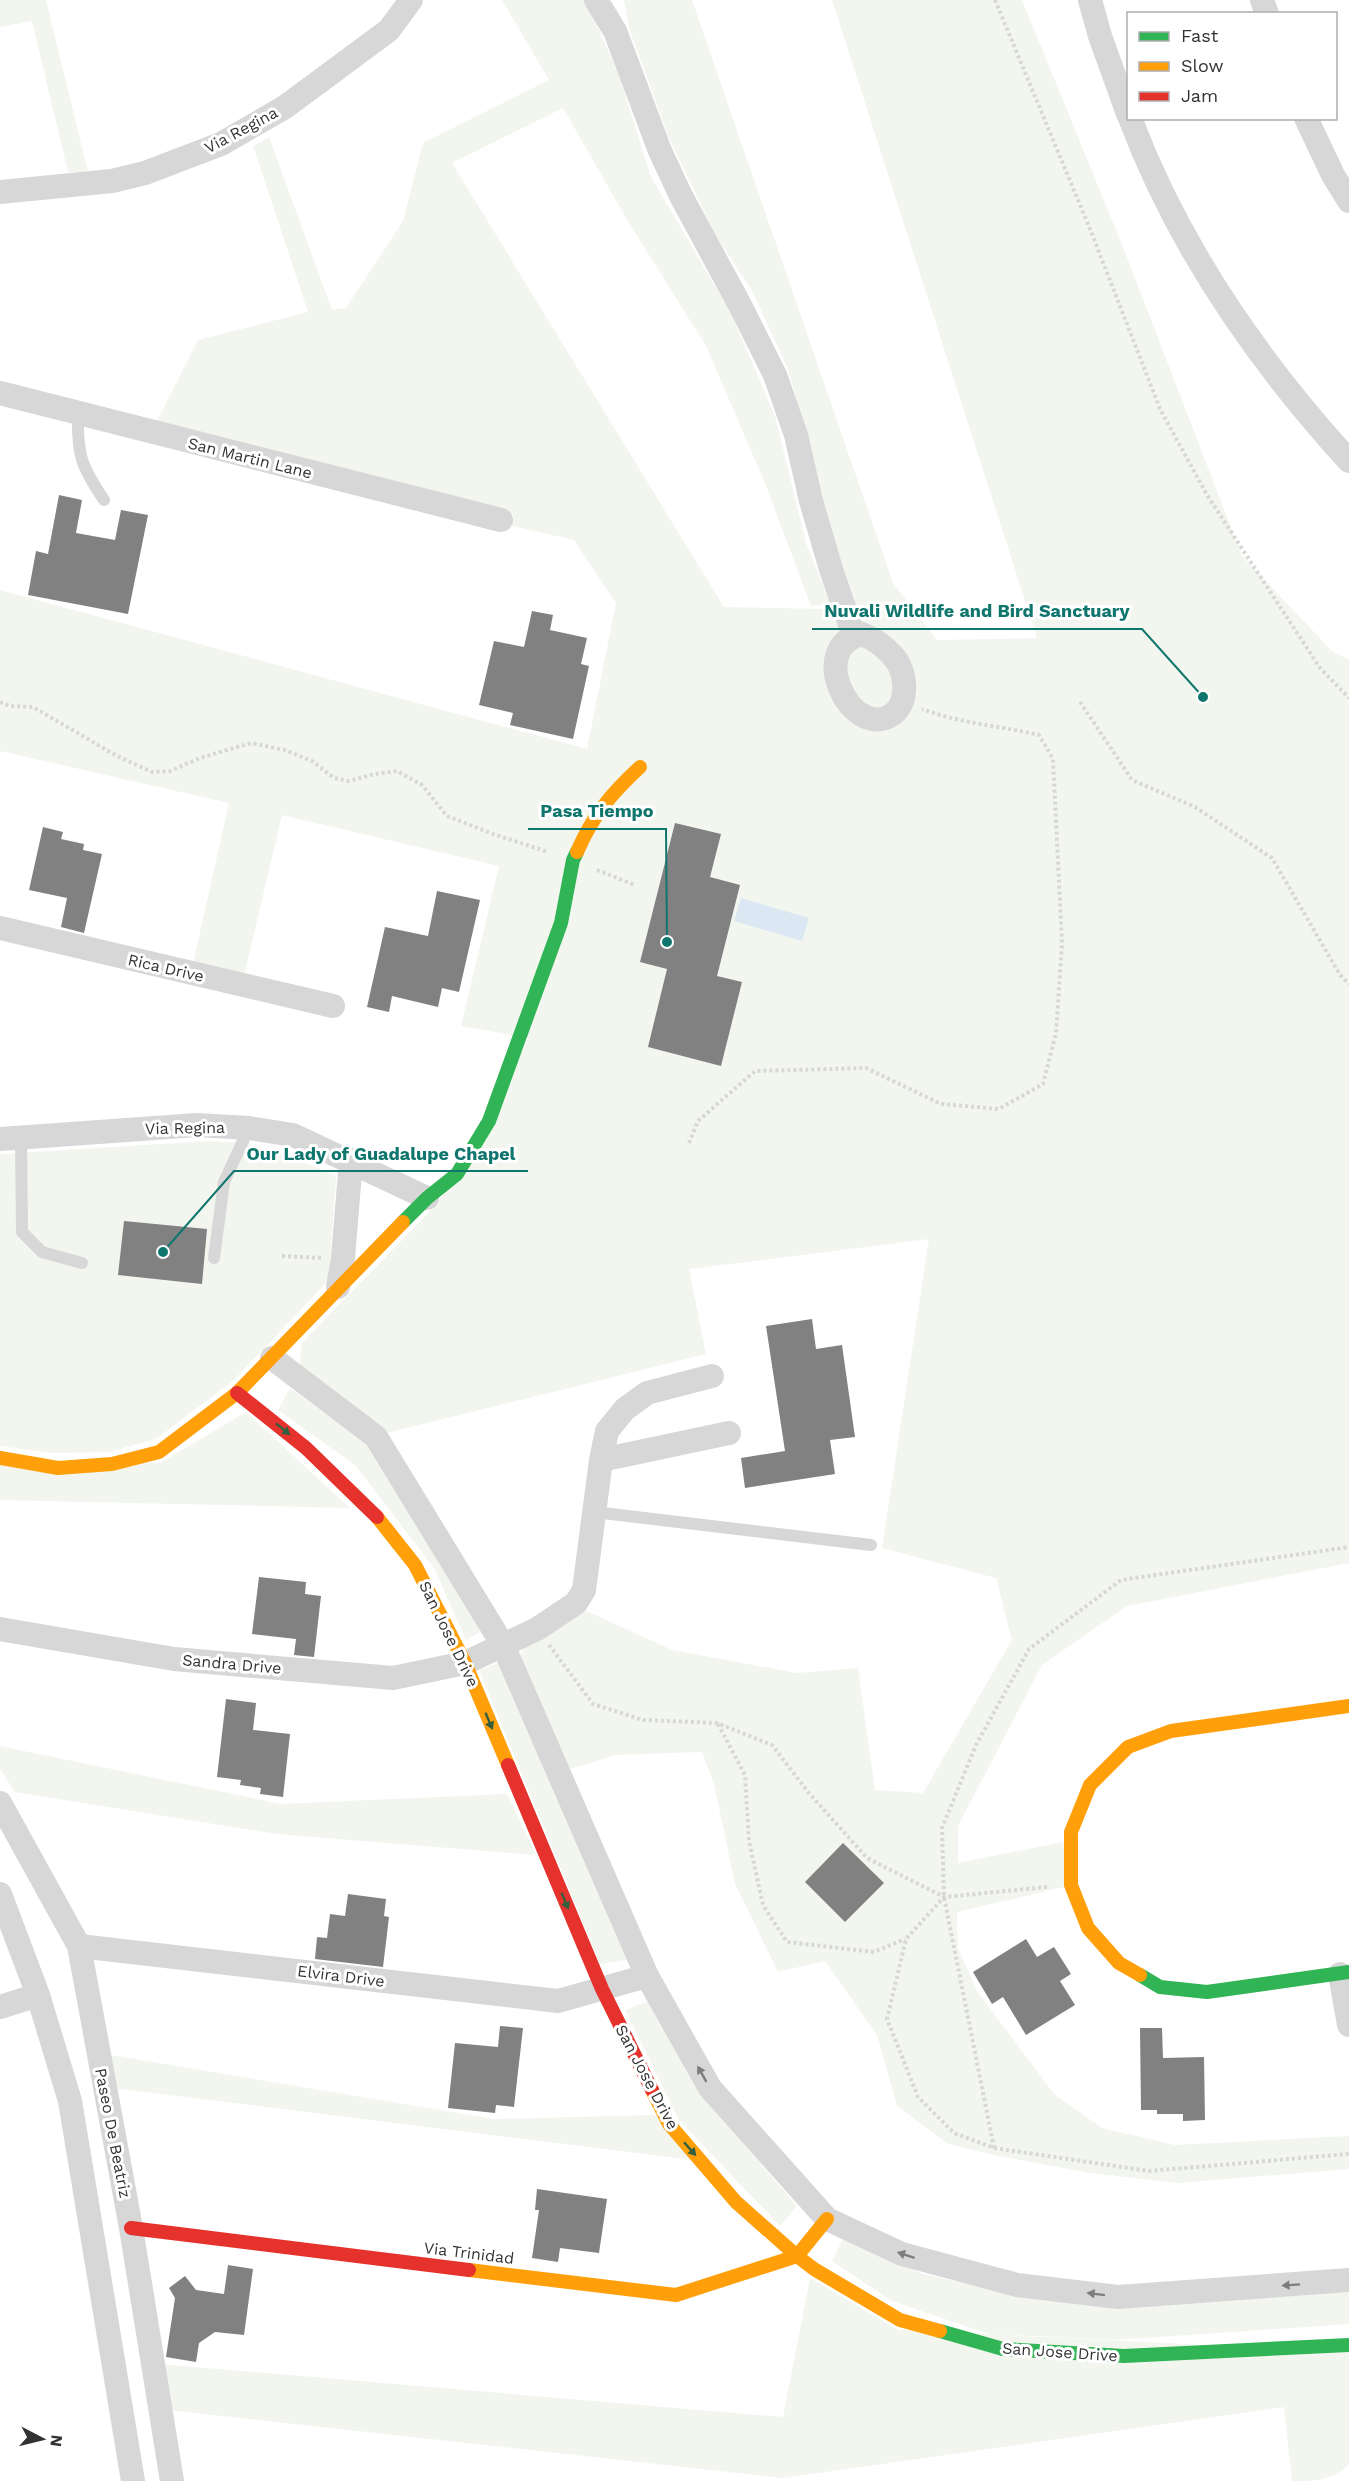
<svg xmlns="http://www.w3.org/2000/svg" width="1349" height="2481" font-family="'Work Sans',sans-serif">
	<rect width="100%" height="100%" fill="#fff"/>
	<!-- green -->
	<path fill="#f2f6ee" d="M0,0h46l42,172h-20l-36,-151 -32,6z
		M502,0h84l33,75 32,102 80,136 44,103 31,127 25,61 -20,2 -46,-123 -59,-137 -80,-128 -63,-110 -111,55 272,444 99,2 32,-10 -34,-94 -12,-62 -22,-76 -35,-76 -36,-55 -47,-98 -39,-107 -6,-31h68l201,583 44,57 100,-2 -205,-638h190l101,247 119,309 90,95 17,9v903l-222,43 -85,59 -84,161v37l105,-21 5,44 -111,26 1,36 19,43 78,104 47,33 73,17 174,-9v33l-171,14 -88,-10 -96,-18 -46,-11 -51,-38 -20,-71 -52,-74 -47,11 -43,-88 -21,-100 -12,-32 -86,3 -49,15 -49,-112 13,-21 42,-32 99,45 125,23 61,-5 17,122 48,3 89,-153 -16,-62 -114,-30 47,-309 -240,30 17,85 -327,81 -80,-63 3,-29 135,-139 92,-166 -68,-12 38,-160 -217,-51 -38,161 -51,-13 36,-160 -229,-52v-161l587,159 29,-146 -42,-63 -62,-14 1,-12 -141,-39 -215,-54 41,-81 110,-28 -55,-166 16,-9 63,173 14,-2 57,-87 20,-78 126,-63z
		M210,1141l37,2 36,10 53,23 -7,104 -96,101 -77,58 -48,13 -55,1 -53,-7v-292z
		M290,1388l80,59 113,183 -17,10 -32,-72 -78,-102 -78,-56z
		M246,1412l104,96 -350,-8v-36l160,-1z
		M498,1663l133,296 -31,5 -121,-294z
		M0,1746l281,58 226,-10 29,61 -259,-21 -262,-42 -15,-23z
		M649,2001l54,96 94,109 -17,20 -101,-106 -54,-110z
		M105,2054l389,65 163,-4 37,45 -581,-72z
		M843,2239l80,35 99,22 327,-12v40l-234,16 -126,-6 -97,-33 -60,-40z
		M810,2278l88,52 451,22v112c-17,17 -33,17 -57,17l-8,-74 -501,71 -614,-68 -10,-46 624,53z"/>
	<!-- water -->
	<path fill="#dce7f4" d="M741,898l68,20 -7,23 -68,-20z"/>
	<!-- building -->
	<path fill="#818181" d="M59,495l23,5 -6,33 39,7 6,-30 27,5 -20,99 -100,-19 8,-44 12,3z
		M532,611l21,4 -3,15 37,8 -6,26 8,2 -16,73 -63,-14 3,-12 -34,-8 15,-64 30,6z
		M675,823l46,11 -11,43 30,8 -23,91 25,6 -21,84 -73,-19 19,-78 -27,-7z
		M43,827l20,5 -2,7 23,5 -1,6 19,4 -18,79 -23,-6 6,-29 -38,-8z
		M437,891l43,9 -21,92 -17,-4 -4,19 -46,-11 -3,16 -22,-5 18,-80 43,9z
		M124,1221l83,8 -5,55 -84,-9z
		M812,1319l4,30 26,-4 13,92 -25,3 5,34 -90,14 -4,-30 44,-7 -19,-125z
		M259,1577l47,5 -1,12 16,2 -7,61 -20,-2 2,-16 -44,-5z
		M226,1699l30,4 -3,27 37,4 -7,63 -23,-3 1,-6 -21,-3 1,-5 -24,-3z
		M843,1843l41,40 -39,39 -40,-40z
		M348,1894l38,5 -2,17 5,1 -6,50 -68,-8 2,-22 10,1 3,-24 15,2z
		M1026,1939l11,18 17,-10 17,27 -11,7 15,24 -49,30 -23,-38 -11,7 -19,-32z
		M500,2026l23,2 -9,79 -18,-2 -1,8 -47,-5 7,-65 43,4z
		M1140,2028h22l1,30 41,-1 1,63 -22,1v-7h-26v-4h-16z
		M537,2189l70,10 -8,54 -39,-5 -2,14 -26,-4 7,-48h-4z
		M228,2265l25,4 -9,66 -29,-3 -16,11 -3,19 -30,-5 9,-59 -6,-10 16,-12 11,14 28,4z"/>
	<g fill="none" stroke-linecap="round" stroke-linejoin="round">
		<!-- path -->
		<path stroke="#d7d7d7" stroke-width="4" stroke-dasharray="3 3" stroke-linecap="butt" d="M995,0l95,229 70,180 47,86 113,173 29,30
			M0,702l10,4 23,1 84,49 35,16 18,-1 30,-13 51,-15 34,7 27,11 22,17 15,3 26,-7 22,-3 25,14 25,31 46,18 55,18
			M1080,702l52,78 63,27 77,51 68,117 9,9
			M597,870l38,15
			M689,1143l9,-22 57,-50 111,-3 75,36 58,5 44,-25 13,-51 6,-89 -9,-185 -14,-24c-39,-9 -80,-12 -117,-26
			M282,1256l40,2
			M549,1645l44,59 50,16 74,3 55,22 36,47 59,66 77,39
			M718,1724l27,51 4,66 14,64 24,37 87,10 31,-13
			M1047,1887l-103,10 -38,42 -19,80 31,78 36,36 40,15 155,23 200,-17
			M994,2148l-50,-251 -2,-69 34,-83 53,-96 92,-69 228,-33"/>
		<!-- lane -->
		<path stroke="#d7d7d7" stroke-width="12" d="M78,413c-1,42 3,53 26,87
			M21,1138l1,94 20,20 40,11
			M214,1258l10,-76 25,-54
			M594,1512l277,33"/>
		<!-- street -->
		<path stroke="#d7d7d7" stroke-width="24" d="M596,0l19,31 45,120 21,45 61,113 33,66 21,60 15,66 20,68 23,67
			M1090,0l10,36 28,78
			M1262,0l5,14
			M1130,118c48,128 128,243 219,343
			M1306,118l27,57 16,26
			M0,192l112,-11 33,-8 76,-29 64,-37 104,-77 22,-30
			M0,393l501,127
			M862,634c12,5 21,11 30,21 14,14 18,46 1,59 -41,29 -88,-67 -31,-80z
			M0,928l333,78
			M0,1139l197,-14 52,3 44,7 134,63
			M338,1287l5,-29 8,-98
			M272,1358l104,79 127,208 144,331 63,112 117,131 75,35 115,31 101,12 231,-17
			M601,1460l128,-27
			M0,1629l174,30 219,19 72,-15 72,-34 39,-26 8,-13 17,-130 6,-29 18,-22 22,-16 65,-17
			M0,1803l79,143 52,282 41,253
			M0,1894l38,101 32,106 63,380
			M79,1946l479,55 89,-25
			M1340,1974l9,51
			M0,2007l38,-12"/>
		<!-- fast -->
		<path stroke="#30b455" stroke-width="14" d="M403,1222l24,-24 30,-24 32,-53 72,-198 12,-63 4,-8
			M1140,1975l20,12 47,5 142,-20
			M940,2331l63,18 121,7 225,-11"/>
		<!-- slow -->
		<path stroke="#ff9f0a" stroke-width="14" d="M577,852c16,-37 34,-58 63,-85
			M0,1458l58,10 54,-4 47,-12 78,-59 166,-171
			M377,1517l38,48 50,98 43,102
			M1140,1975l-21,-12 -31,-35 -17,-43v-53l19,-47 38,-38 43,-16 178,-25
			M652,2090l17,34 67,78 61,54 17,13 86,51 40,11
			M469,2270l207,25 121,-39 30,-37"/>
		<!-- jam -->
		<path stroke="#e5322d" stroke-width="14" d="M237,1393l69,55 71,69
			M508,1765l94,224 50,101
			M131,2228l338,42"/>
	</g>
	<!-- one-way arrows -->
	<defs><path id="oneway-solid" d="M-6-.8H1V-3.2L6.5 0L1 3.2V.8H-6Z" transform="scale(1.5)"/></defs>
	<g fill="#32603f">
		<use href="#oneway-solid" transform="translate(283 1429) rotate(39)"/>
		<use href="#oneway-solid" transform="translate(489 1721) rotate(67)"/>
		<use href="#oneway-solid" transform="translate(565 1901) rotate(67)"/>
		<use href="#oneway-solid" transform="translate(690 2149) rotate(49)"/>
	</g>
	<g fill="#7d7d7d">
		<use href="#oneway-solid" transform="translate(702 2074) rotate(-119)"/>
		<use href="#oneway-solid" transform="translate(906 2255) rotate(-162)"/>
		<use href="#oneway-solid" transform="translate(1291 2285) rotate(176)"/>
		<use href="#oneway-solid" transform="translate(1096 2294) rotate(-173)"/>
	</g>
	<g text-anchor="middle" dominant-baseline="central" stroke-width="6" stroke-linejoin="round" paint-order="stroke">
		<!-- street labels -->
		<g font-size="16" fill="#333" stroke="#fff">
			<text transform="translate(241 130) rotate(-28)">Via Regina</text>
			<text transform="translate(250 458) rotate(14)">San Martin Lane</text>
			<text transform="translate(166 968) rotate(13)">Rica Drive</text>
			<text transform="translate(185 1128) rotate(-1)">Via Regina</text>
			<text transform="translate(449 1634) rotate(64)">San Jose Drive</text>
			<text transform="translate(232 1664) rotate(5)">Sandra Drive</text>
			<text transform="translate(341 1976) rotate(7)">Elvira Drive</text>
			<text transform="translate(647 2077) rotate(62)">San Jose Drive</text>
			<text transform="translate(113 2133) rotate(79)">Paseo De Beatriz</text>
			<text transform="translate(469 2253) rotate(7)">Via Trinidad</text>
			<text transform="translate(1060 2352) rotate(4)">San Jose Drive</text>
		</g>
	</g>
	<!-- callouts -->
	<path fill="none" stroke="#0f766e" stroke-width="2" d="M1203 697L1142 629H812M667 942L666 829H528M163 1252L234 1171H528"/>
	<g fill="#0f766e" stroke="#fff" stroke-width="2">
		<circle cx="1203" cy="697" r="6"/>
		<circle cx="667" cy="942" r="6"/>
		<circle cx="163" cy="1252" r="6"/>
	</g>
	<g font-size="18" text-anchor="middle" font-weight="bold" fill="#0f766e" stroke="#fff" stroke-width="6" stroke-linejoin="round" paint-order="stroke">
		<text x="977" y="617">Nuvali Wildlife and Bird Sanctuary</text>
		<text x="597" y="817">Pasa Tiempo</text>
		<text x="381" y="1160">Our Lady of Guadalupe Chapel</text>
	</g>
	<!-- legend -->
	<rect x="1127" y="12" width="210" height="108" fill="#ffffff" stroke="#adadad" stroke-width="1.5"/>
	<rect x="1139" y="32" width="30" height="9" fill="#30b455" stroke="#adadad" stroke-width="1.5"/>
	<text x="1181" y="42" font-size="18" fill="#333333">Fast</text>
	<rect x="1139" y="62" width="30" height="9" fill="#ff9f0a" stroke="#adadad" stroke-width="1.5"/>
	<text x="1181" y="72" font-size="18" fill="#333333">Slow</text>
	<rect x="1139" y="92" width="30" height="9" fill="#e5322d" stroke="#adadad" stroke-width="1.5"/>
	<text x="1181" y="102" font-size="18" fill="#333333">Jam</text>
	<!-- north arrow -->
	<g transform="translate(42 2439) rotate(97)" stroke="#ffffff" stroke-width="4.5" paint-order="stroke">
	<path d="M0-4.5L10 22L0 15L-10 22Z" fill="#333333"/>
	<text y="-9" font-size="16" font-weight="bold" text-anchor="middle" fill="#333333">N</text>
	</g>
</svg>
